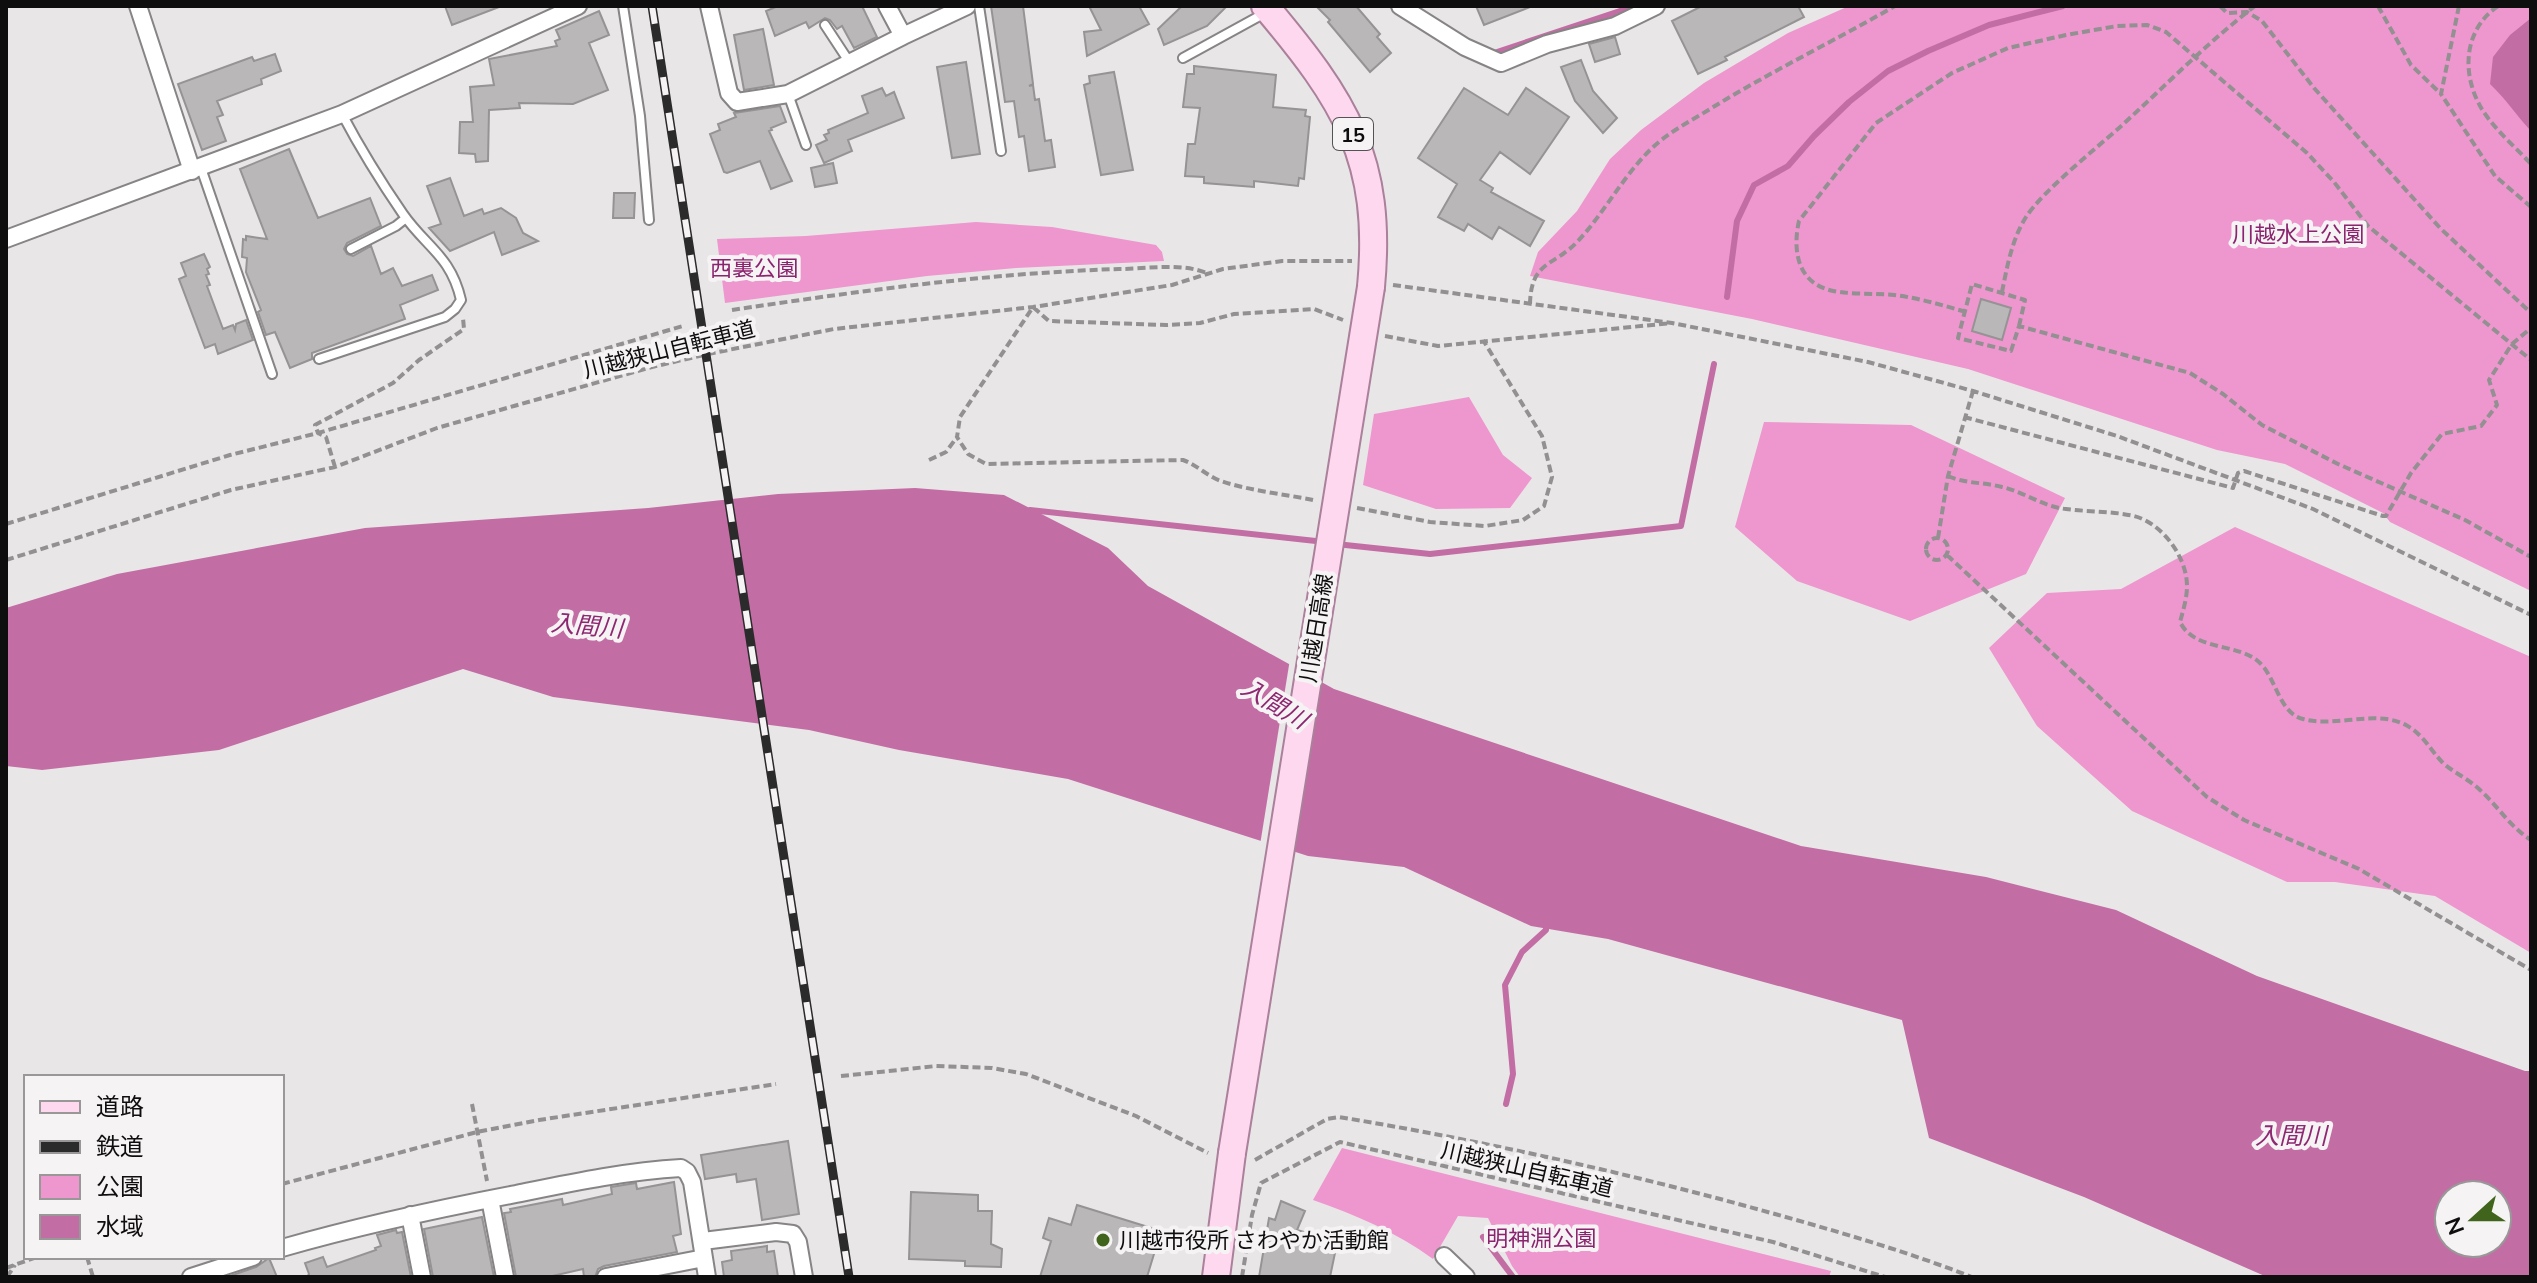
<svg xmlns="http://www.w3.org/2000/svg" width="2537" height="1283" font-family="Mulish,'Noto Sans JP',sans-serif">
	<rect width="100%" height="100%" fill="#e9e6e8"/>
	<!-- green -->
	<path fill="#ee96ce" d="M1849,6h682v585l-141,-69 -7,-9 -98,-49 -68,-14 -249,-81 -216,-50 -222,-43 8,-24 39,-41 33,-52 31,-29 63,-47 84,-50z
		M976,222l76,5 104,18 6,7 2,9 -148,7 -89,8 -202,27 -8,-64 89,-3z
		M1469,397l34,58 29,23 -22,30 -74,1 -73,-24 11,-71z
		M1764,422l147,3 154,73 -39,76 -116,47 -113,-40 -62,-54z
		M2235,527l296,130v296l-96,-57 -100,-14h-48l-155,-71 -95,-85 -48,-78 58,-55 74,-4z
		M1342,1148l489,123 -2,6h-309l-8,-11 -24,-48 -30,-2 -25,43c-37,-27 -77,-44 -120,-59z"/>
	<!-- water -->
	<path fill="#c36da5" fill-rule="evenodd" d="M2531,18v113c-15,-16 -26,-33 -41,-47l3,-27 17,-22z
		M915,488l89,7 104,53 40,38 186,103 467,157 185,31 130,33 141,66 268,95h6v206h-264l-183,-80 -155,-59 -27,-118 -294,-81 -77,-13 -127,-59 -96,-11 -240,-77 -169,-29 -90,-20 -256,-33 -90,-28 -244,81 -177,20 -36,-4v-158l111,-34 248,-46 283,-20 130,-14zM2449,1195h48v48h-48z"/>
	<!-- pier -->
	<path fill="#e9e6e8" d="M1290,659l30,17 -29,179 -31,-10z"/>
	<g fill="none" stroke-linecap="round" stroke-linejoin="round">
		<!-- stream -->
		<path stroke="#c36da5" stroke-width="6" d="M1491,54l144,-48
			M1727,297l10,-76 17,-36 34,-19 26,-30 35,-34 39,-31 40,-20 61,-26 74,-19
			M1030,510l295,32
			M1336,544l94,10 251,-28 33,-162
			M1506,1104l7,-30 -8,-89 17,-33 24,-22v-7
			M1483,1237l30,40"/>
	</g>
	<!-- building -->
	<path fill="#bab7b9" stroke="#969395" stroke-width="2" d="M445,6h54v1l-47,18z
		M778,6h84l15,31 -23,11 -12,-22 -5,3 -7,-9 -5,-2 -16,10 -3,-6 -31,14 -9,-25z
		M991,6h32l10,78 -4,2 4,-1 2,15 4,-1 6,42 6,-1 4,27 -26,4 -5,-35 -5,1 -5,-36 -9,1z
		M1089,6h50l10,18 -62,32 -3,-24 17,-2z
		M1182,6h45l-20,20 -43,19 -6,-16z
		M1316,6h40l24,28 -3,3 14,16 -21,19 -42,-50 2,-2z
		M1476,6h54v1l-46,18z
		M1702,6h96l6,11 -79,40 2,3 -29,14 -26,-53z
		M599,11l10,24 -20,8 19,47 -35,14 -54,-1 1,5 -31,2 -1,51 -12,1 -1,-8 -16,-1 1,-31h13l-3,-35 24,-2 -5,-26 68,-13 -2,-5 5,-2 -4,-9z
		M763,29l11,56 -30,5 -10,-55z
		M1615,37l5,17 -25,8 -6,-18z
		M275,54l6,17 -20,8 1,5 -45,17 6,14 -6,2 9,24 -24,9 -24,-66 74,-27 2,4z
		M1581,60l12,31 24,27 -14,15 -28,-32 -14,-34z
		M966,62l14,92 -28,4 -15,-91z
		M1194,66l82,9 -3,32 33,3 -1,6 5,1 -6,62 -5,-1 -1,8 -44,-5v6l-50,-4v-6l-19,-1 3,-32h7l5,-36 -17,-1 4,-33h7z
		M1114,72l19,98 -32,5 -17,-90 6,-2 -1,-7z
		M882,88l4,8 8,-4 10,26 -56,22 4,11 -28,12 -8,-18 11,-5 -3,-5 5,-2 -1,-3 40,-17 -6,-17z
		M1464,88l44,27 18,-27 43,29 -39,57 -30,-22 -20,28 13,8 -2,4 53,29 -14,25 -31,-19 -7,12 -24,-15 -4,7 -26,-14 19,-33 -39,-26z
		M780,106l6,16 -15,6 1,2 -3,1 23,50 -21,8 -11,-28 -33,12 -3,-1 -14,-38 10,-4 -2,-6 18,-7 -2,-4z
		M289,149l29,69 52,-20 11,28 -34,17 -3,6 3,5 6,2 18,-10 10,28 12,-6 9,18 30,-11 6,15 -38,15 5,14 -93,34v6l-22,9 -15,-36 -9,3 -8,-23 3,-2 -15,-38 1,-14 -5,-1 1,-18 3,1v-4l21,3 -27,-70z
		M833,163l4,20 -22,4 -4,-19z
		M450,178l14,38 18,-7 2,5 17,-6 15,10 7,15 15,8 -36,14 -8,-23 -44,19 -21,-23 12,-4 -14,-38z
		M614,193h21l-1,25h-21z
		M204,254l6,13 -3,2 2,5 -3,1 4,10 -3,1 16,43 10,-4 2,5 1,-6 10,-4 7,20 -35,14 -3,-10 -10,4 -26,-69 7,-3 -5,-13z
		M1981,299l30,9 -9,32 -30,-9z
		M788,1141l11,73 -37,6 -6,-41 -19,3 -1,-8 -31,5 -4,-24z
		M674,1182l7,52 -8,2 4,16 -73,14 -6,3 -3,8h-11l-1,-8 -35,8h-32l-12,-64 7,-1 -1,-3 52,-10 1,6 49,-11 -1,-7 25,-4 1,6z
		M911,1192l67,3v16h14l-1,33 11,5 -1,18 -36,-1v-5l-56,-2z
		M1281,1201l24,10 -8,19 35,10 -3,11 6,2 -5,24h-71l10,-59 6,2z
		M1077,1205l84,26 -14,46h-107l11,-36 -8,-3 6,-20 22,7z
		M482,1217l12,60h-61l-9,-48z
		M396,1230l1,3 5,-1 9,45h-104l2,-3 -4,-11 18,-6 4,10 49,-17 -1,-2 6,-2 -4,-11z
		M767,1246v6l7,-1 4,26h-54l-2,-15 10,-2 -1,-9z
		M269,1258l8,19h-50l29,-10z"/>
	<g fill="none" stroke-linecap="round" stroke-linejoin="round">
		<!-- service casing -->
		<g stroke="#868485" stroke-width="12">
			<path id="service" d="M623,6l17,110 9,104
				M979,6l22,145
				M825,25l25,38
				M1183,58l82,-45
				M788,94l18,51
				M201,168l71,206
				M351,249l45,-23 10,-8
				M319,359l126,-42 10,-8 6,-9c-10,-44 -35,-53 -58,-86 -22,-32 -43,-66 -61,-100"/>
		</g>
		<!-- minor casing -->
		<g stroke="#868485" stroke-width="20">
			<path id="minor" d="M138,6l54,165
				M709,6l20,87 8,9 51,-8 115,-58
				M887,6l16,30 64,-30
				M1400,6l65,41 36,16 46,-19 68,-18 41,-20
				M6,239l336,-125 236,-108
				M490,1199l15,78
				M410,1215l12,62
				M703,1241l73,-9 17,2 5,8 6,35
				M282,1248c77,-22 155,-39 234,-54 54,-11 110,-23 165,-26l6,4 5,10 15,95
				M1444,1256l22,21
				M191,1277l62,-20
				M606,1277l98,-19"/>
		</g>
		<!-- primary casing -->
		<g stroke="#aa809a" stroke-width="30">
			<path id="primary" d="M1265,6c80,95 118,153 106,281
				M1216,1277l16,-124"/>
		</g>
		<!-- path -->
		<path stroke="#929091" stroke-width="4" stroke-dasharray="8 4" stroke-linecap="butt" d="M2220,6l7,7 20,-1 15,9 52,67 127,141 90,84
			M2378,6l33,59 30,29
			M2459,6l-18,88 54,82 36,31
			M2498,6c-38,26 -37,77 -10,112 12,16 29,31 43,46
			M1393,285l279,38 196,39 105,29 144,45 196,73 218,106
			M2002,292c5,-25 10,-53 24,-75 18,-27 67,-66 93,-89 45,-41 88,-85 136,-122
			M1530,304c1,-44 24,-37 48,-63 26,-28 44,-63 72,-91 17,-17 39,-28 60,-41 60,-37 124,-68 185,-103
			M732,310c128,-19 257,-37 387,-41 28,0 64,-7 90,5
			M1966,312c-24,-7 -47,-14 -72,-17 -20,-2 -51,0 -68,-6 -30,-10 -33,-42 -27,-68l77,-98 76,-50 56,-25 58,-13 51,-9 30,-1 19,7 141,121 27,29 34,44 163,134
			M2019,326l6,-26 -53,-16 -14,54 53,13 8,-25 171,47 33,21 39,31 76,39 127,56 66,37
			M1385,336l53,10 234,-23
			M1964,417l269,71 5,-15 6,-2 139,45h3l25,-43 31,-39 39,-8 16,-21 -8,-25 23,-36 19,-16
			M929,460l17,-8 11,-15
			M335,467l-9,-30 -8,-4 -3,-8 78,-42 26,-23 45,-31 -1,-11
			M1948,476c18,8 36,6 54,11 22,5 42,20 64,22 23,3 46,2 68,7 28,7 53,41 53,70 0,12 -4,25 -7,36 15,30 58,20 80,41 16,15 19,50 43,56 33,9 72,-10 103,6 18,10 24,25 38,39 11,9 24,15 35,25 18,16 31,38 52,51
			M1313,500c-29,-6 -63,-9 -92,-19 -14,-5 -24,-16 -38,-21l-197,4 -18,-10 -11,-17 3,-20 73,-110 16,14 117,4 34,-2 34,-9 80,-5 29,11
			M1357,508l73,14 55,4 38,-6 21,-14 8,-29 -10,-41 -59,-96
			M6,524l224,-69 88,-22 365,-107
			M1926 549a11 11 0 1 1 22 0a11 11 0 1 1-22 0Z
			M1938,538l10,-62 25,-85
			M1947,555l260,242 37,23 115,49 172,101
			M6,560l225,-70 104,-23 102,-39 77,-22 138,-39 56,-13 126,-25 199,-22 139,-22 51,-16 59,-8h70
			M841,1076l95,-10 56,2 34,6 110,42 72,37
			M472,1104l15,77
			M1255,1160l72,-41 12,-2c133,22 266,51 396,86 80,22 160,44 237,74
			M282,1184l195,-52 62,-12 237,-36
			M87,1257l6,20
			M6,1268l31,-11
			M7,1277l8,-12
			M1242,1277l10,-62 9,-32 79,-41 433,100 112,35"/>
		<!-- service -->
		<use href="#service" stroke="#fff" stroke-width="8"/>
		<!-- minor -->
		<use href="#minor" stroke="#fff" stroke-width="16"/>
		<!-- primary -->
		<use href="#primary" stroke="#fed8ef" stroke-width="26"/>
		<!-- rail casing -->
		<g stroke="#2c2b2c" stroke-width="9">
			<path id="rail" d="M652,6l197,1271"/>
		</g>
		<!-- rail -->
		<use href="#rail" stroke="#f6f3f5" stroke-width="6" stroke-dasharray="18" stroke-linecap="butt"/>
		<!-- primary-bridge casing -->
		<g stroke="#aa809a" stroke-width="30" stroke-linecap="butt">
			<path id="primary-bridge" d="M1232,1153l139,-866"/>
		</g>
		<!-- primary-bridge -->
		<use href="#primary-bridge" stroke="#fed8ef" stroke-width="26"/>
	</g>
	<!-- markers -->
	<circle fill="#41641c" stroke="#f6f3f5" stroke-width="3" cx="1103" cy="1240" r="8"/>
	<g text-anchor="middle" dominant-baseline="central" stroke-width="8" stroke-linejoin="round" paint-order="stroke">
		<!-- shield labels -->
		<rect fill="#f6f3f5" stroke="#545354" stroke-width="2" x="1333" y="118" width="40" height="32" rx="6"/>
		<g font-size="20" font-weight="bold" fill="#0f0e0f">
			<text x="1353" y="134">15</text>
		</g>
		<!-- park labels -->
		<g font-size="22" fill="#8b246e" stroke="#f6f3f5">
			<text x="2298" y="234">川越水上公園</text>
			<text x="754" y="268">西裏公園</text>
			<text x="1541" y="1238">明神淵公園</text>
		</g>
		<!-- street labels -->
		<g font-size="22" fill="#0f0e0f" stroke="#f6f3f5">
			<text transform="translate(669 349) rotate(-14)">川越狭山自転車道</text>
			<text transform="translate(1316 628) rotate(-81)">川越日高線</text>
			<text transform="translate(1527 1169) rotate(13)">川越狭山自転車道</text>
		</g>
		<!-- poi labels -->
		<g font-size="22" fill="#0f0e0f" stroke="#f6f3f5" text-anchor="start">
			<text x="1119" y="1240">川越市役所 さわやか活動館</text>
		</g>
		<!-- water labels -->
		<g font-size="24" font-style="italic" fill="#8e2871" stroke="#f6f3f5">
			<text transform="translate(587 625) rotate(5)">入間川</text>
			<text transform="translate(1275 703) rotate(31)">入間川</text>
			<text x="2291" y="1135">入間川</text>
		</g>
	</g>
	<!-- border -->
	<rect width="2537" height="1283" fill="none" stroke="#0f0e0f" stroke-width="16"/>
	<!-- legend -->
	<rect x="24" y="1075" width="260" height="184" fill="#f6f3f5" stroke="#9a9799" stroke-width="2"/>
	<rect x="40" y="1101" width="40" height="12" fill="#fed8ef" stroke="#9a9799" stroke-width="2"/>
	<text x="96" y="1115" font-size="24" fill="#0f0e0f">道路</text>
	<rect x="40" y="1141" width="40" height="12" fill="#2c2b2c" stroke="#9a9799" stroke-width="2"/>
	<text x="96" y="1155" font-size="24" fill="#0f0e0f">鉄道</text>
	<rect x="40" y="1175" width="40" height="24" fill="#ee96ce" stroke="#9a9799" stroke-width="2"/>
	<text x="96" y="1195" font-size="24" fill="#0f0e0f">公園</text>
	<rect x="40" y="1215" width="40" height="24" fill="#c36da5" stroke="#9a9799" stroke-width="2"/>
	<text x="96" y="1235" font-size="24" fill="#0f0e0f">水域</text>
	<!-- north arrow -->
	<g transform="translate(2473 1219) rotate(249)"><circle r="38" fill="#f6f3f5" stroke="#9a9799" stroke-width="2"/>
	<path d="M0-6L14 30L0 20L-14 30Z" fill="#41641c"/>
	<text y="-12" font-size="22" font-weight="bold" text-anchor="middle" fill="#0f0e0f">N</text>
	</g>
</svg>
